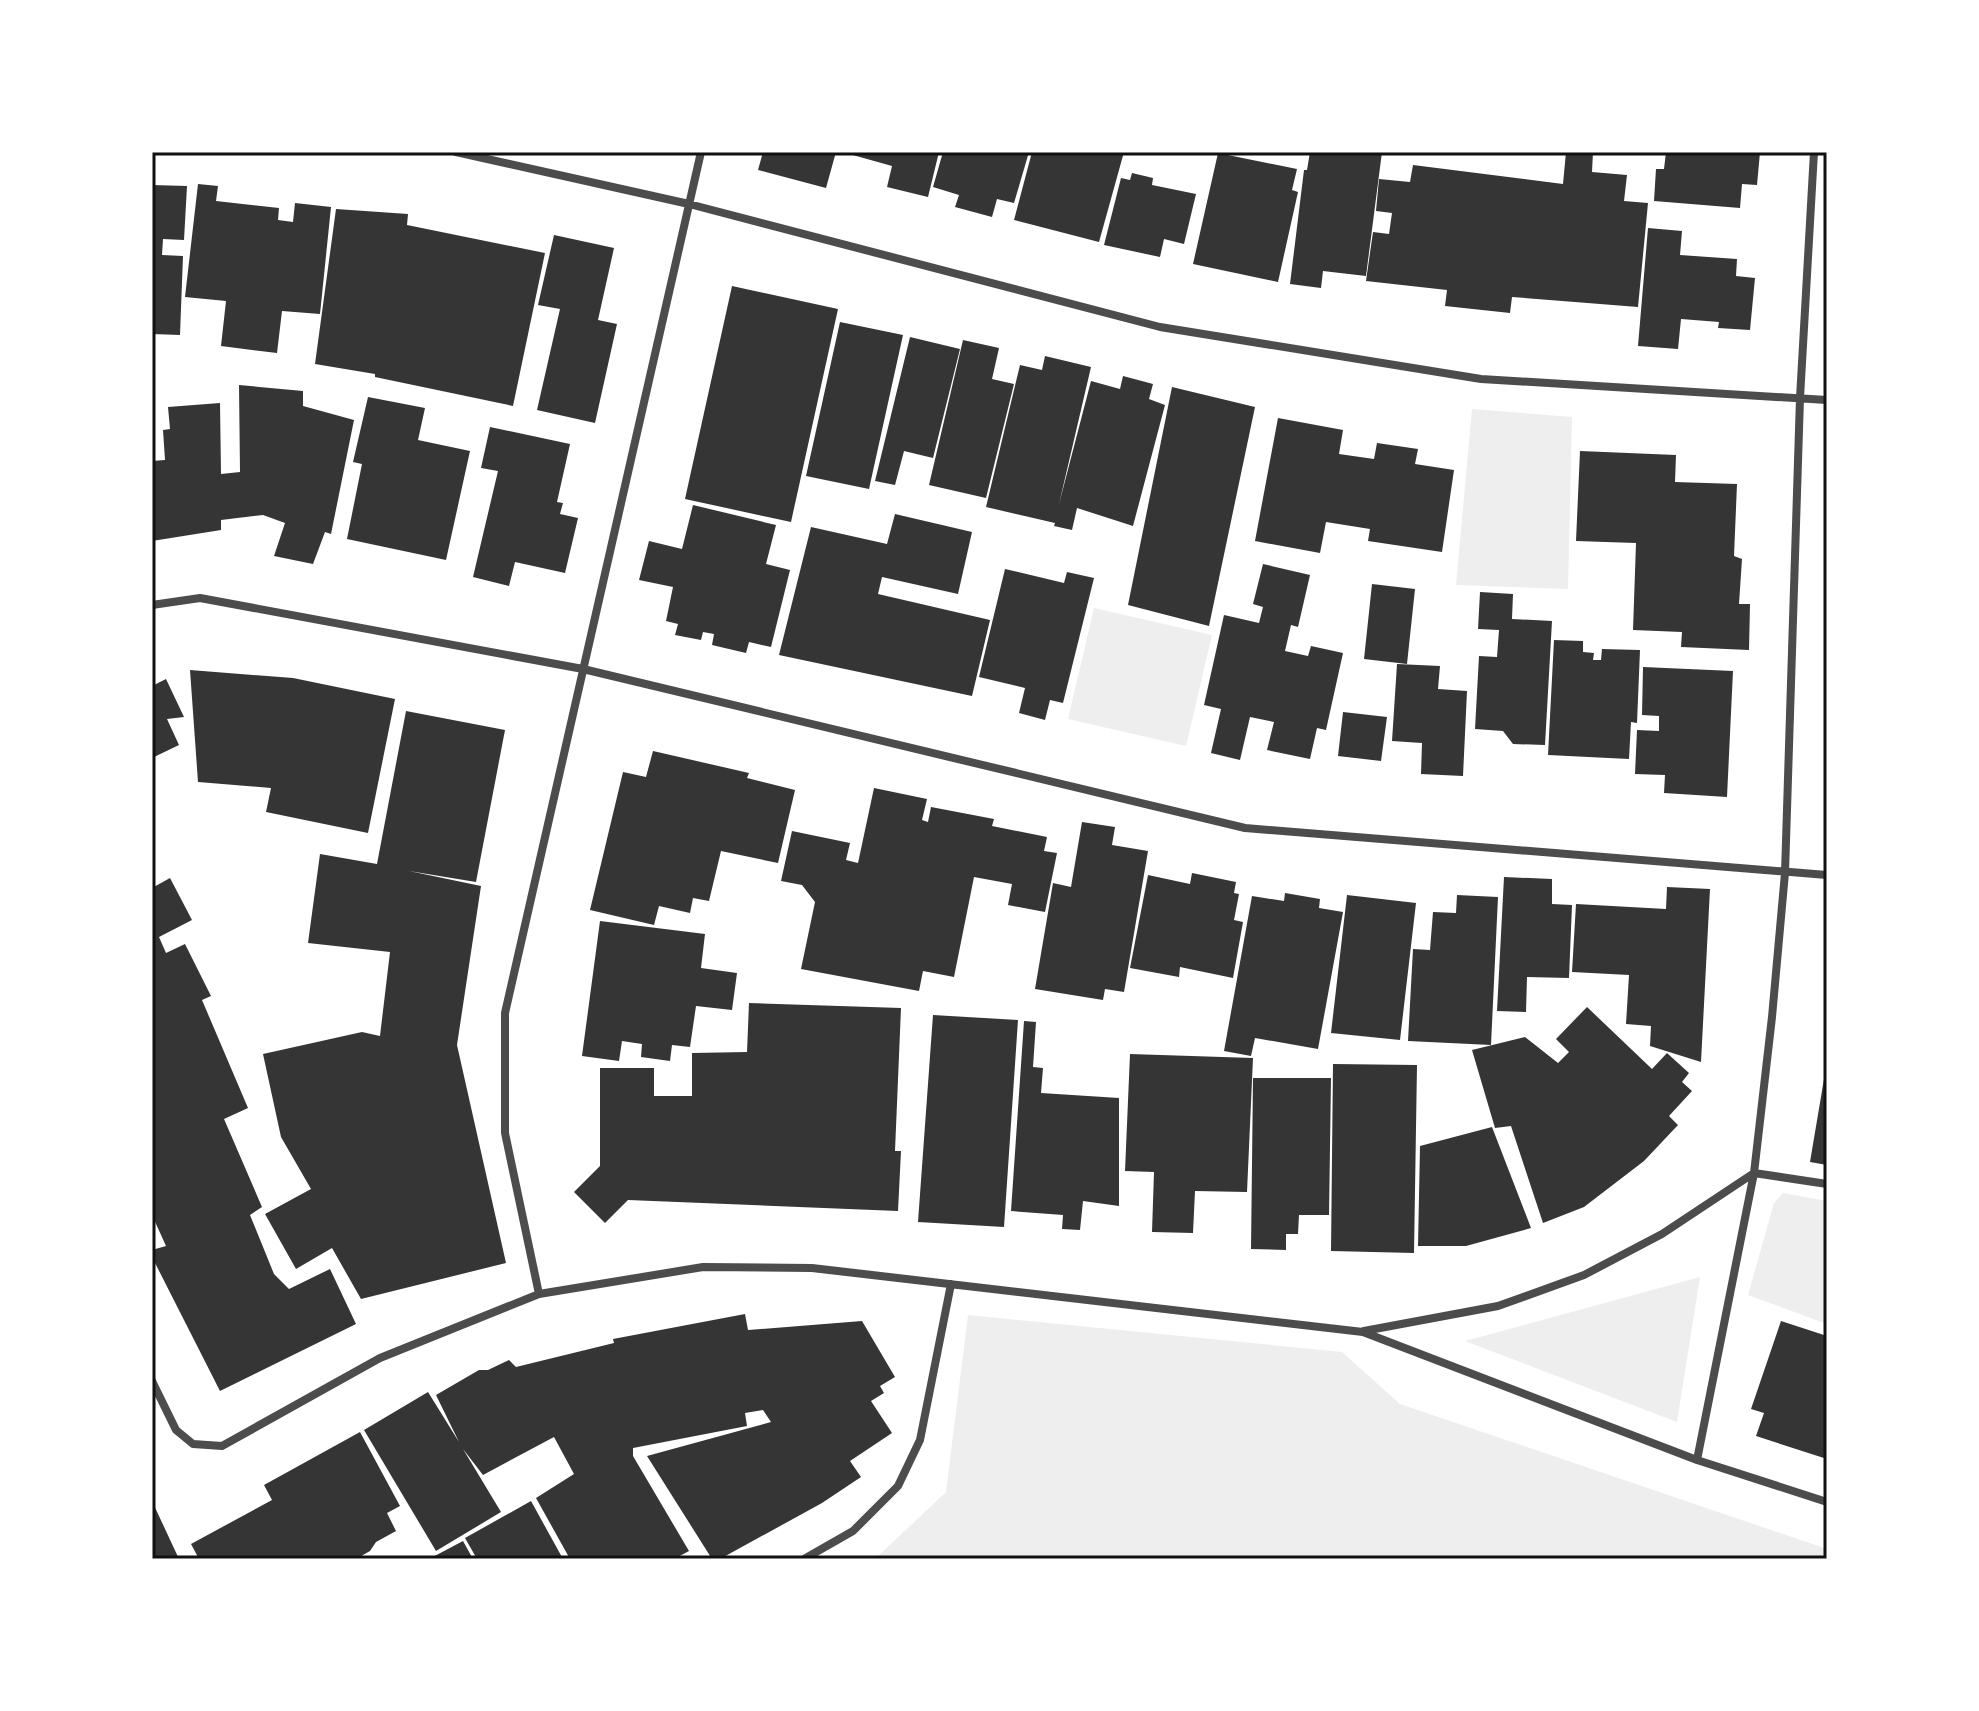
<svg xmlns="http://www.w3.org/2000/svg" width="1979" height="1711" font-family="Barlow,sans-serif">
	<rect width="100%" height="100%" fill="#fff"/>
	<!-- green -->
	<path fill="#eee" d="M1472,409l100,8 -4,172 -112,-4z
		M1094,608l118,27 -26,111 -118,-27z
		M1783,1193l44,8v123l-79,-29 26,-92z
		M1700,1277l-23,145 -212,-81z
		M968,1315l374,37 58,52 427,145v10h-952l71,-67z"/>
	<!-- building -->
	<path fill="#353535" d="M763,152h73l-10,36 -68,-18z
		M842,152h97l-11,45 -41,-10 5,-21z
		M943,152h86l-15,51 -17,-4 -5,18 -37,-10 4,-12 -26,-8z
		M1032,152h92l-25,90 -85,-22z
		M1310,152h72l-16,124 -43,-5 -2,17 -31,-4 14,-114h3z
		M1566,152h27l-1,20 35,3 -3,26 24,2 -10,104 -126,-10 -2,16 -65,-7 2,-16 -81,-9 7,-49 16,2 3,-21 -16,-2 3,-32 31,3 3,-17 150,19z
		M1666,152h94l-3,33 -15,-1 -2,24 -86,-7 2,-32h8z
		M1218,153l79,16 -5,21 6,2 -20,90 -85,-18z
		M1132,173l21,5 -1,7 44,9 -12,50 -20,-5 -4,18 -56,-12 17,-67 9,2z
		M198,184l20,2 -2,15 63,7 -1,12 15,2 2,-19 36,4 -11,107 -38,-3 -5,42 -56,-7 5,-45 -41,-4z
		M152,185l35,1 -3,54 -21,-1 -1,16 21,1 -3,79 -28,-1z
		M336,209l72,5 -1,11 138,28 -32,153 -138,-29v-3l-60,-10z
		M1648,228l34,3 -2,24 57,4 -1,17 19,2 -5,52 -32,-2 1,-6 -38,-3 -3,30 -40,-3z
		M554,235l60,13 -16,72 19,4 -22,99 -58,-13 23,-101 -22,-4z
		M732,286l106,23 -47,213 -106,-23z
		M840,322l63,13 -34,154 -63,-13z
		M910,337l50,12 -27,109 -29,-7 -9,34 -20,-4z
		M963,340l36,8 -7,31 22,5 -28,114 -57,-13z
		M1045,356l46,11 -32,137 32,-123 29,8 3,-13 30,8 -4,15 16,6 -32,121 -56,-18 -5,22 -18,-4 1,-3 -69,-16 34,-142 22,5z
		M239,385l64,6v15l51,14 -23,114 -6,-2 -12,32 -39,-8 11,-33 -22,-8 -42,5v10l-69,11v-80l13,-1 -2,-30 7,-1 -2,-22 52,-4 1,71 19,-2z
		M1172,387l83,20 -46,219 -81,-21z
		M368,397l57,11 -7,32 52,11 -24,109 -99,-21 15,-75 -9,-2z
		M1278,418l65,12 -4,24 35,5 3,-16 41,6 -3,15 39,6 -12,82 -74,-11 2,-12 -44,-7 -6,31 -65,-12z
		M490,427l80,17 -13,58 6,1 -3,11 18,4 -13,55 -50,-11 -6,24 -36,-9 25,-106 -17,-3z
		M1580,451l96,4 -1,27 62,2 -3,72 8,3 -3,45h11l-1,46 -68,-3 1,-15 -49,-2 3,-87 -60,-2z
		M693,505l83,20 -10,39 24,6 -19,77 -22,-5 -3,11 -34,-8 2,-11 -11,-2 -2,8 -26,-5 3,-11 -12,-3 7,-34 -34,-7 10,-39 33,8z
		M895,514l77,18 -14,62 -76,-17 -4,17 112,26 -18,76 -193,-41 32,-128 76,17z
		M1263,564l47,11 -12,52 -7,-2 -6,26 23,5 3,-10 32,7 -17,77 -9,-2 -7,31 -43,-9 7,-28 -24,-5 -10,43 -29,-7 10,-44 -17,-4 20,-90 35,8 4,-16 -10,-3z
		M1005,569l59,14 3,-11 27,6 -31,125 -13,-3 -5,20 -26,-7 6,-25 -46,-11z
		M1372,584l43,5 -8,75 -43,-5z
		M1480,592l33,2 -1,25 40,2 -7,124 -32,-1 -10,-13 -28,-2 4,-73 18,1 2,-27 -21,-1z
		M1554,640l29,1v11l11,1 -1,7h8l1,-11 38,1 -3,73 -6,-1 -2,37 -81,-4z
		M1397,664l43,2 -2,23 29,2 -4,85 -42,-2 1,-31 -30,-2z
		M1643,667l90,4 -6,126 -63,-4 1,-18 -30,-1 2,-44 22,1v-15l-17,-1z
		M190,670l103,8 102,21 -27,134 -102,-21 5,-24 -73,-6z
		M166,679l18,38 -17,2 12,26 -27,13v-72z
		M406,711l99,19 -29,152 -67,-11 72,15 -24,159 49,218 -145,36 -29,-51 -36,21 -31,-55 46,-25 -30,-52 -18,-83 99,-22 18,4 10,-84 -82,-9 12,-89 57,10z
		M1343,712l44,5 -6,44 -43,-5z
		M653,751l96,22 -2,5 48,12 -17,73 -57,-12 -12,50 -16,-3 -3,15 -31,-7 -5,19 -64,-15 33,-138 23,5z
		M874,788l53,11 -5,21 6,2 3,-15 63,12 -2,7 55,11 -3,14 13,2 -12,59 -37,-7 4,-21 -38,-7 -20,100 -31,-6 -4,20 -118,-22 14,-67 -13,-17 -21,-4 11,-50 58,12 -4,17 12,3z
		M1082,822l33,5 -3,18 36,6 -24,141 -19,-3 -2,11 -68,-11 18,-106 18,4z
		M1192,873l44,9 -2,11 5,1 -5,26 9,2 -10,56 -53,-11 -1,10 -49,-9 18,-93 42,9z
		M1504,877l48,2v25l20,1 -3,73 -42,-1 -1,35 -29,-1z
		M170,878l22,42 -33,17 7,16 19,-9 26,52 -9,4 46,108 -24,11 38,88 -12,8 24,59 15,15 41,-20 26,55 -136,67 -68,-134v-7l14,-4 -14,-31v-327z
		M1667,887l43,2 -9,173 -51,-16 1,-20 -25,-2 3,-49 -57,-3 4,-68 90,5z
		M1285,893l35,6 -1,9 24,4 -25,137 -63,-11 -4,18 -27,-5 28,-155 32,5z
		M1347,895l69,8 -16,137 -69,-7z
		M1457,895l41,2 -7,148 -83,-4 5,-92 17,1 3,-38 23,1z
		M600,921l105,13 -4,34 36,5 -5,37 -36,-4 -6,41 -18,-2 -2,16 -29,-4 1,-13 -20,-3 -3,20 -37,-5z
		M749,1003l152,5 -6,143h6l-3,60 -270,-11 -23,23 -31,-31 26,-26v-98h54v28h38v-43l55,-1z
		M1587,1007l65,62 15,-16 22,20 -7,9 10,9 -23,25 9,9 -34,36 -60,46 -41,16 -32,-97 -16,2 -23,-78 53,-13 33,26 11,-11 -13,-13z
		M933,1015l85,5 -14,207 -86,-5z
		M1024,1021l12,1 -3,45 10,1 -2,25 78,5v108l-36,-5 -3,29 -18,-1 1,-14 -52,-4z
		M1130,1054l123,4 -6,134 -52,-1 -2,42 -41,-1 2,-60 -29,-1z
		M1333,1064l84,1 -3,188 -83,-2z
		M1825,1073h2v92l-17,-3z
		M1253,1078h78l-2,137h-30l-1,19h-12v16l-35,-1z
		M1492,1127l39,101 -65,18h-48l2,-100z
		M745,1314l3,16 114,-9 33,56 -15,9 4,7 -13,8 21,32 -42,28 11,16 -39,26 -102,56h-8l-65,-103 124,-34 -8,-12 -18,3 2,13 -114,22v8l56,95 -15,8h-104l-34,-61 38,-24 -20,-37 -71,38 -20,-26 38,63 -65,39 -72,-121 64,-38 31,50 -23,-47 43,-25h9l21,-10 7,7 98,-24 -1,-4z
		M1781,1321l46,15v123l-71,-23 8,-23 -13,-4z
		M360,1432l40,74 -13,7 9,18 -20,11 -6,9 -14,8h-157l-8,-15 81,-44 -8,-15z
		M152,1501l27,58h-27z
		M531,1501l32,58h-86l-12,-21z
		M463,1541l10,18h-44z"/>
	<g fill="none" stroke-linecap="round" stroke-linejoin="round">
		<!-- minor -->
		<path stroke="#4c4c4c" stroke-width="8" d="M456,152l233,52 471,123 321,52 346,21
			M152,605l48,-7 383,71 662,159 582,47
			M539,1294l-34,-161v-120l196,-861
			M1364,1331l134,-25 86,-31 78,-41 92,-61 73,11
			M152,1381l24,49 17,14 29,2 158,-88 159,-64 164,-27 109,1 551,64 334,128 130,42
			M1697,1460l57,-287 18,-156 13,-144 15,-475 14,-246
			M804,1559l49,-28 45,-45 22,-46 31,-156"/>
	</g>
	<!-- border -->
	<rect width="1979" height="1711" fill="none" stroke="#ffffff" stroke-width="308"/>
	<rect x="154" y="154" width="1671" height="1403" fill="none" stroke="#111" stroke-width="3"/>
</svg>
